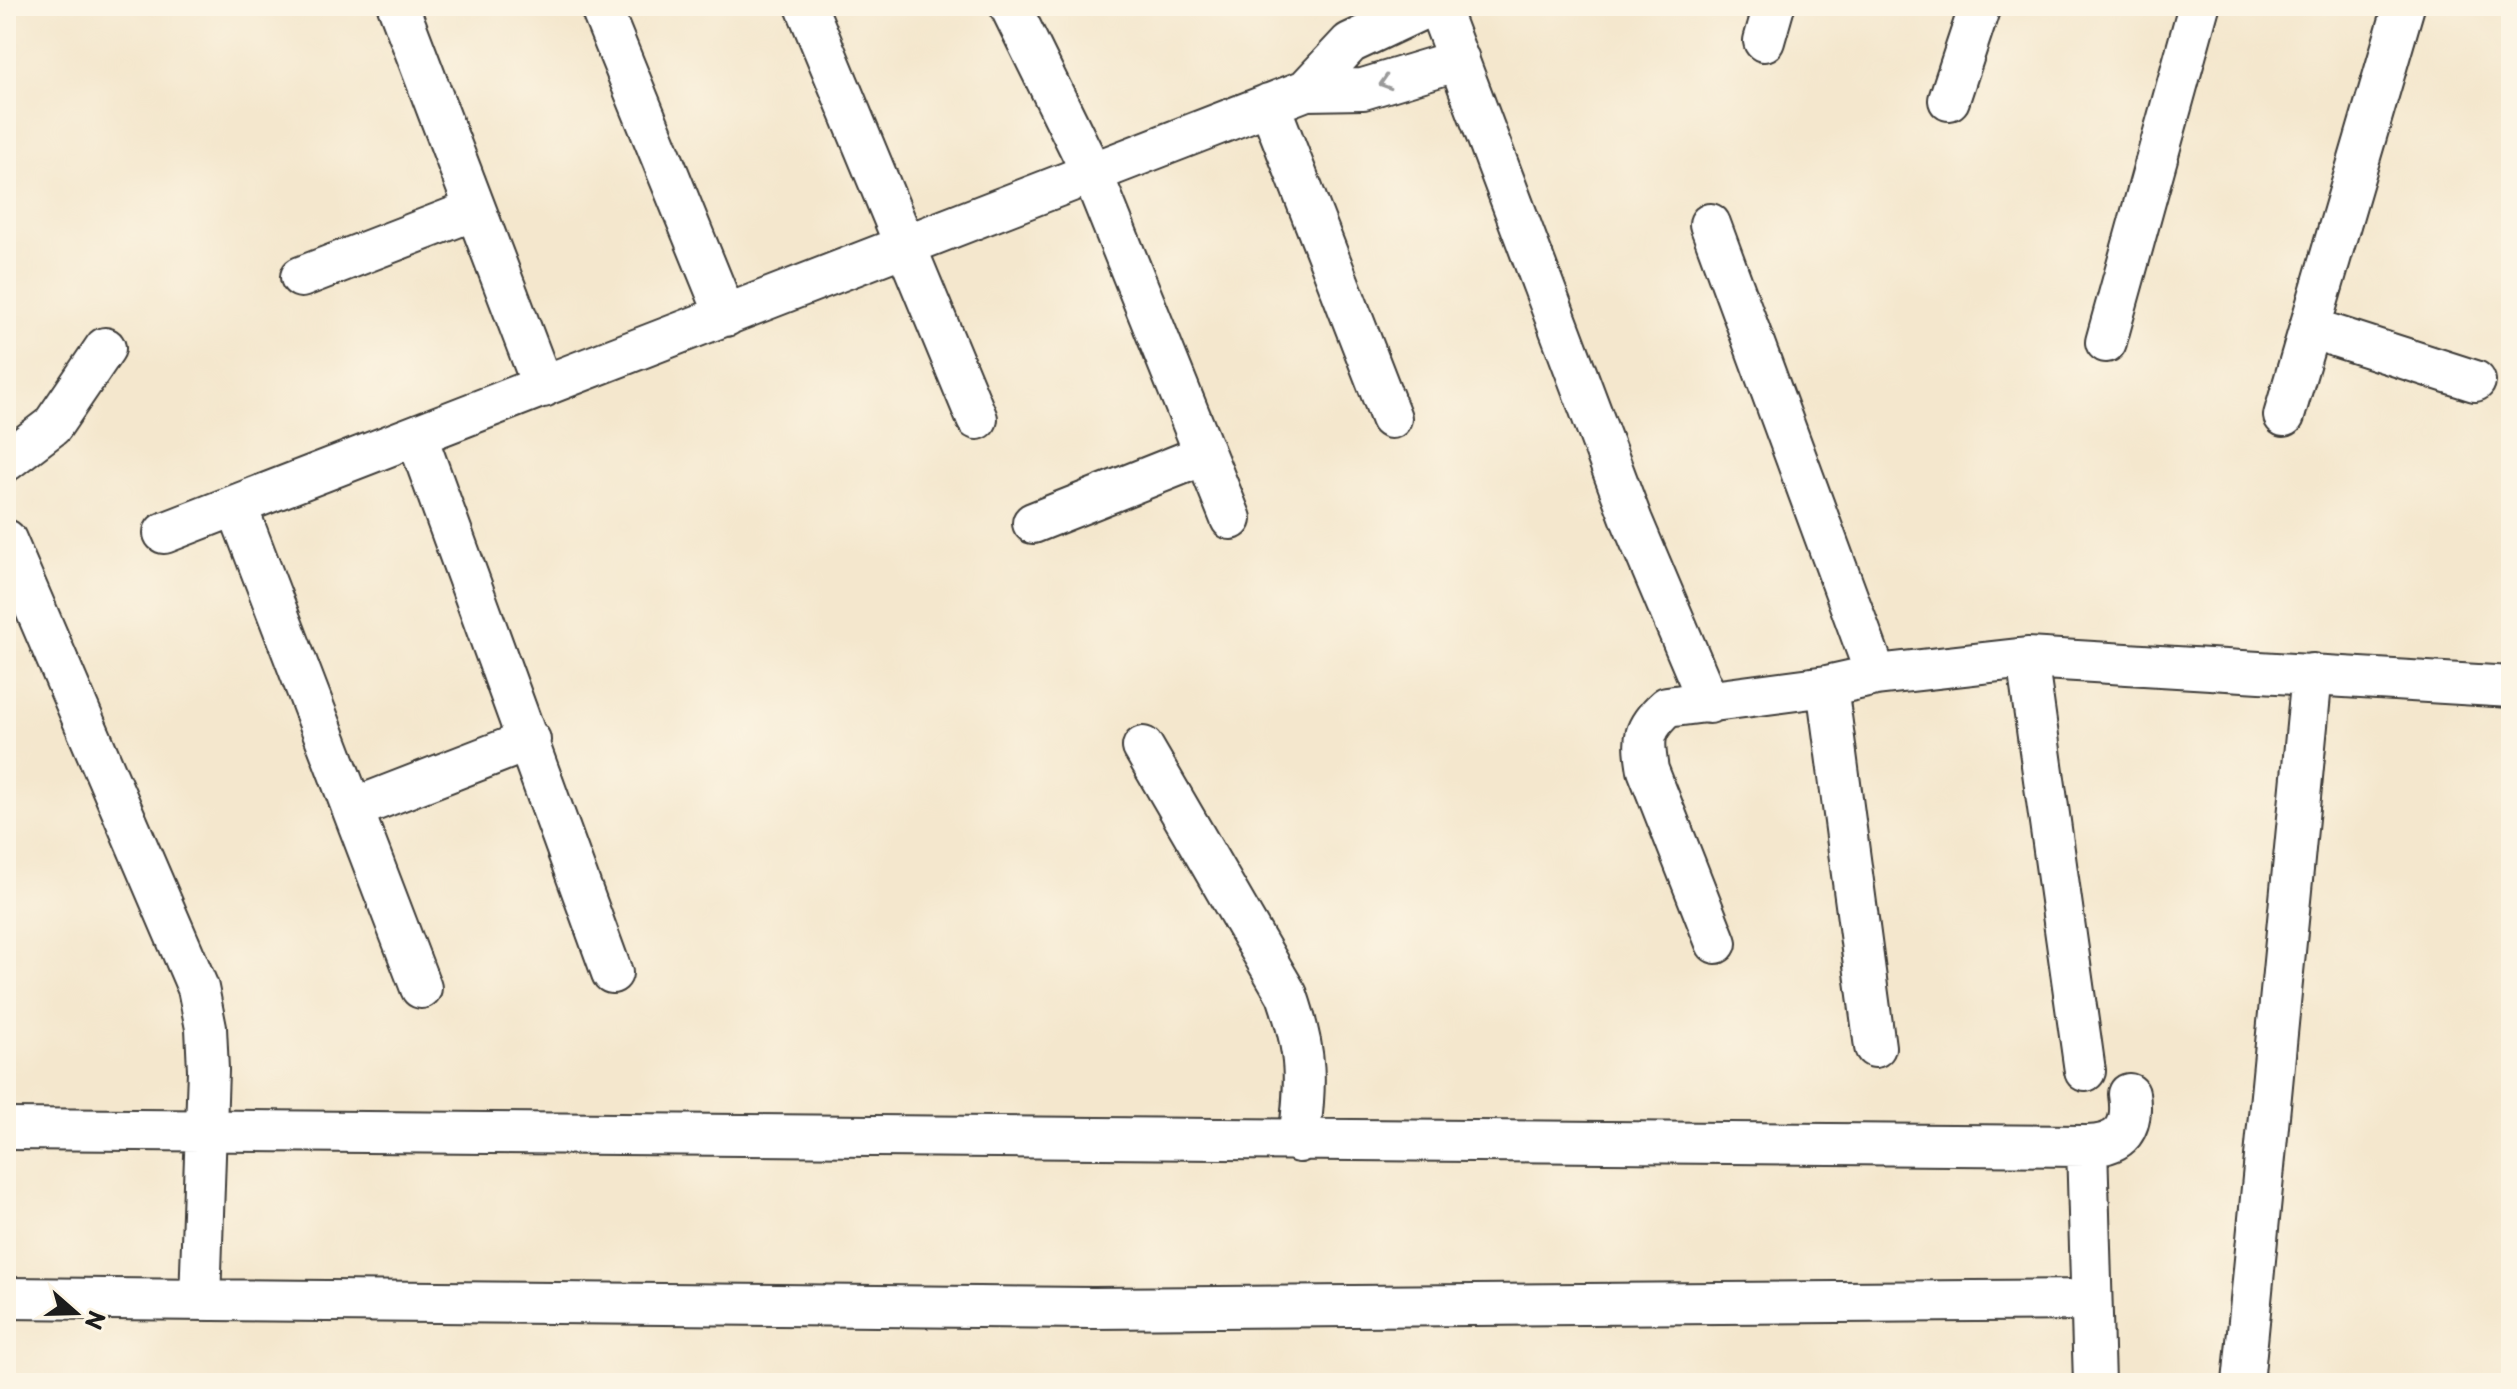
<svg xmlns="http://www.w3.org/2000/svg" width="2517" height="1389" font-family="'Playpen Sans',sans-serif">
	<rect width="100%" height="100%" fill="#fcf5e5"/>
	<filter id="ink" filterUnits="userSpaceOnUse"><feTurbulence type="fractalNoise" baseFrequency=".0125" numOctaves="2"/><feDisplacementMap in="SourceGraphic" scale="16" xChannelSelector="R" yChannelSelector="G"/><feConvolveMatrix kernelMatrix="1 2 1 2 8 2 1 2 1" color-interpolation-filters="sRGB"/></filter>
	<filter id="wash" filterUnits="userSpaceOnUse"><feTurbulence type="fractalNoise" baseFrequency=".006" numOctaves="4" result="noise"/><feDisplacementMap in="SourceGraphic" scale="32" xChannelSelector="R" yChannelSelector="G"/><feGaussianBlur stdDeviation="1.8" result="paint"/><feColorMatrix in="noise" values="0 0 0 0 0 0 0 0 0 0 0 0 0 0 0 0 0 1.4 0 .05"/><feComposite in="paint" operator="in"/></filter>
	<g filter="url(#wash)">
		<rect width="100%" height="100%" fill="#f4e7cd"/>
	</g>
	<g filter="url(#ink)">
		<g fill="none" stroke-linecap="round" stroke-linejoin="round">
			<!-- minor casing -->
			<g stroke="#3c3a37" stroke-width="44">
				<path id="minor" d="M398,6l145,381
					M600,6l126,310
					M806,6l171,413
					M1010,6l82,167 139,346
					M1438,6l194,515 77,182
					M1764,41l10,-35
					M1306,90l44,-47 79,-37
					M1949,100l31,-94
					M1269,104l122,314
					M1710,224l166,451
					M301,277l173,-67
					M2310,328l165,53
					M2106,342l93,-336
					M2284,416l120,-410
					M417,437l195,536
					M6,461l46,-35 53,-78
					M237,507l184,481
					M1033,523l171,-68
					M164,533l1142,-443 57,-1 96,-29
					M6,540l192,448 8,40 2,42 -8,230
					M2027,658l58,413
					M1827,686l48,361
					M1143,747l144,248c21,61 19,84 12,147
					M355,808l175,-68
					M1716,943l-68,-173c-5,-31 -6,-41 19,-63l160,-21 49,-11 151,-17 484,29
					M6,1129l2081,17c35,-1 47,-18 42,-52
					M2087,1146l7,237
					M6,1298l1087,10 998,-8
					M2243,1383l69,-709"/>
			</g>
			<!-- minor -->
			<use href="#minor" stroke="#fff" stroke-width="40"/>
		</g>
		<!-- one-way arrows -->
		<defs><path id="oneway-chevron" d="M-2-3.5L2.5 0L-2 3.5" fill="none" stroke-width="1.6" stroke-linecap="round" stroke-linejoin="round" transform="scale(2)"/></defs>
		<use stroke="#999" href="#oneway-chevron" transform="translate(1385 83) rotate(163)"/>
	</g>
	<!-- margin -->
	<rect width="2517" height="1389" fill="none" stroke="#fcf5e5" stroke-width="32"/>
	<!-- north arrow -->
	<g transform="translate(76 1313) rotate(110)" stroke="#fcf5e5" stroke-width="6" paint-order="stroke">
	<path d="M0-6L14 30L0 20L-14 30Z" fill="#1c1c1c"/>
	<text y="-12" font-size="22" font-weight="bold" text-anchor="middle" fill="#1c1c1c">N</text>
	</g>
</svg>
